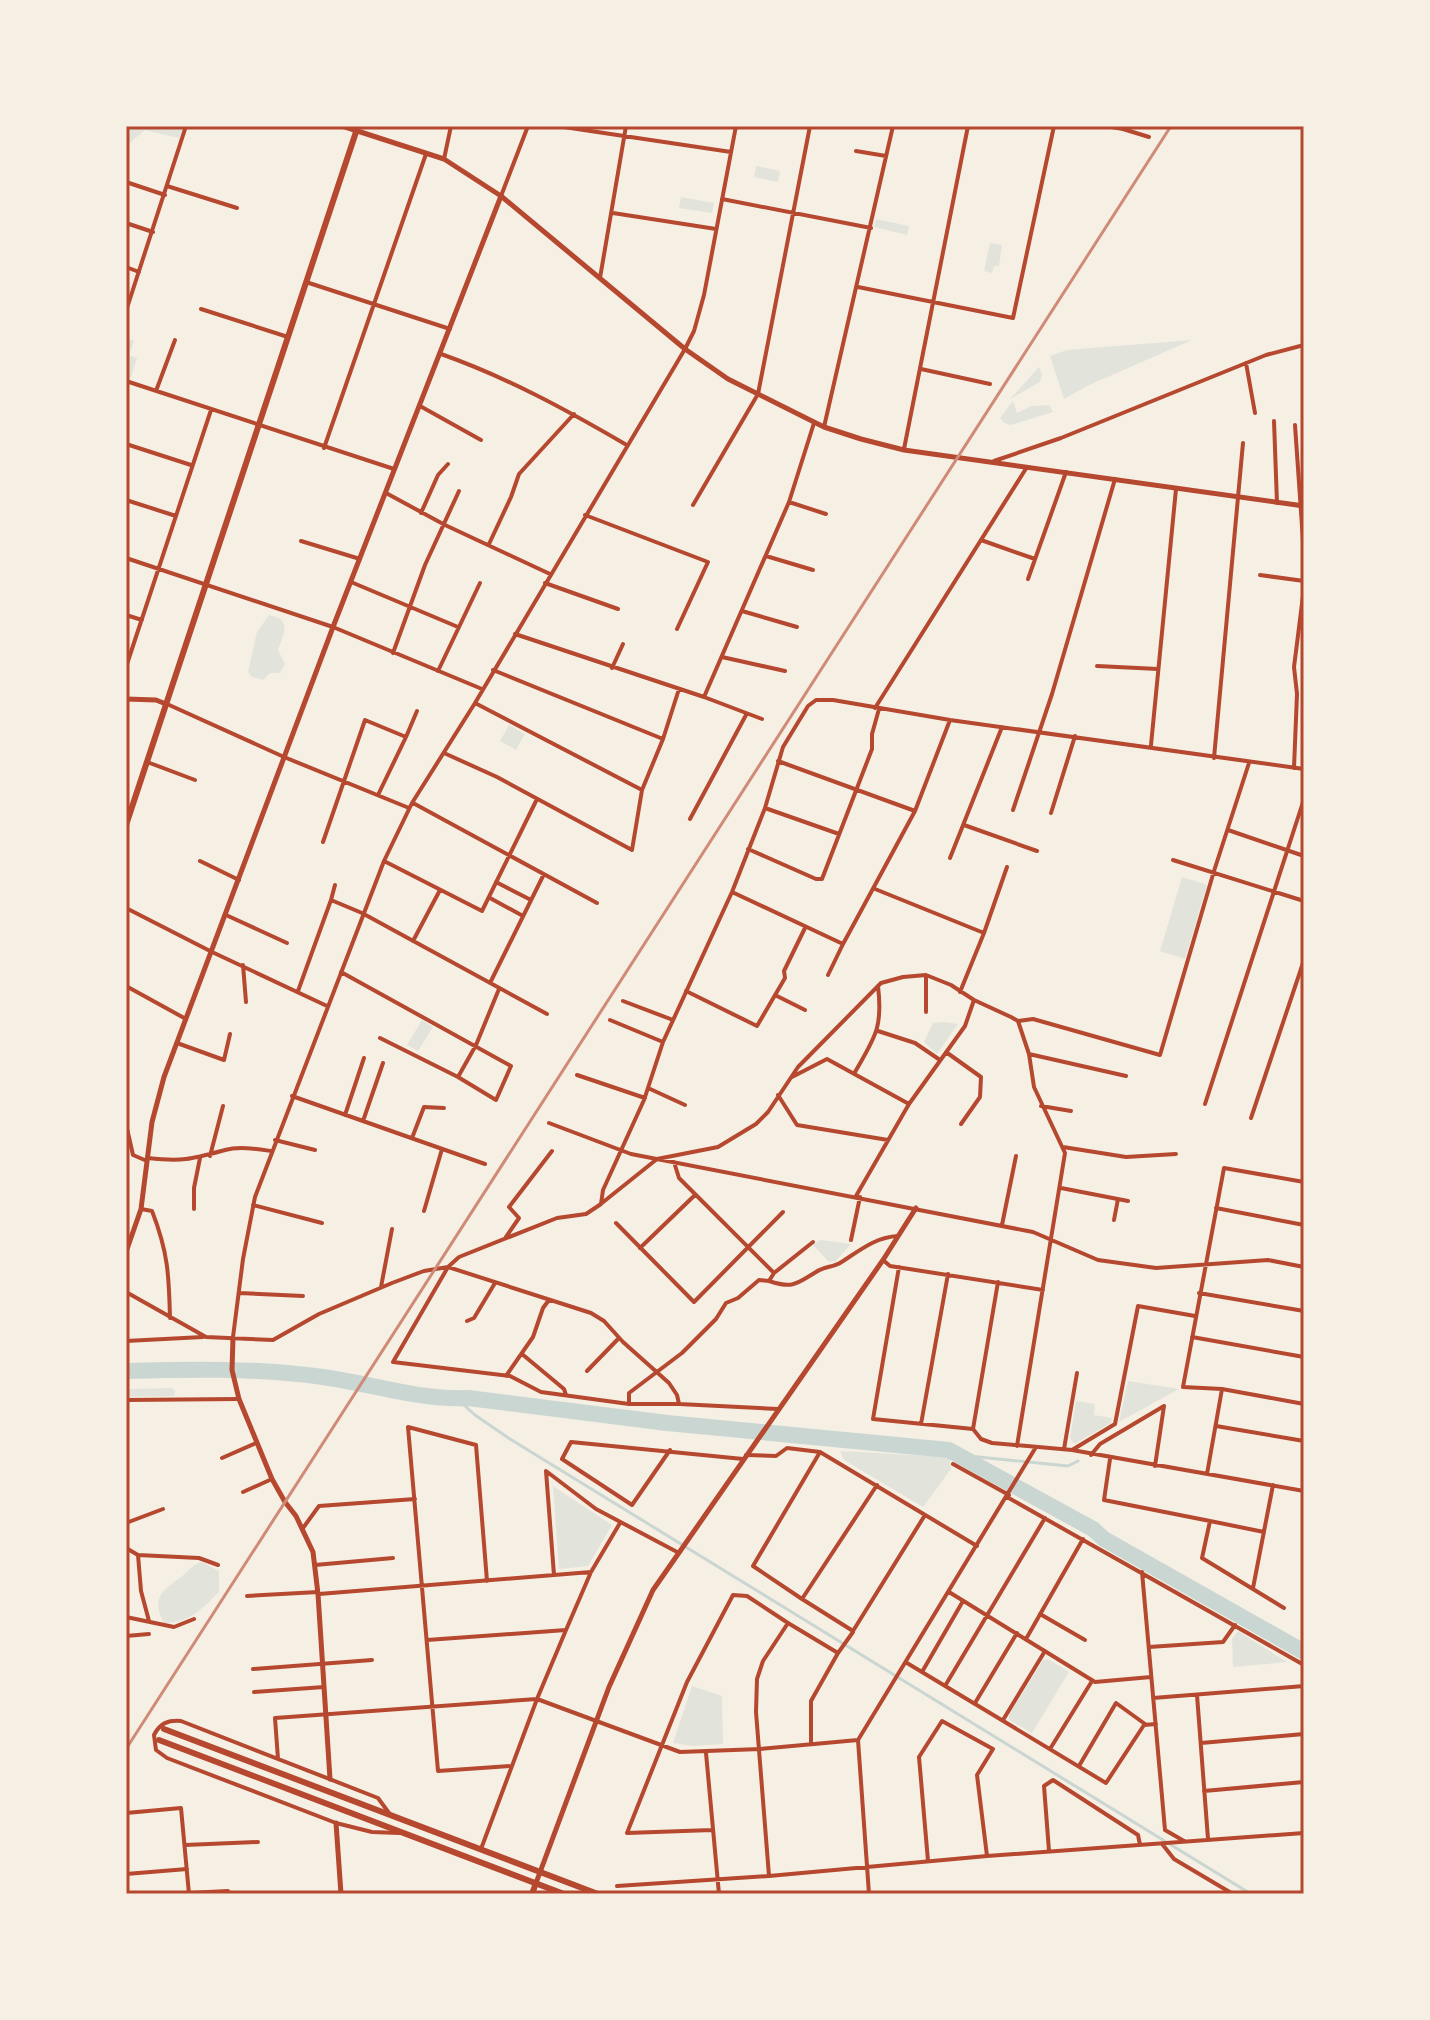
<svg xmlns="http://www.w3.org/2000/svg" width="1430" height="2020" font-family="Commissioner,sans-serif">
	<rect width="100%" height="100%" fill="#f6efe4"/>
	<!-- green -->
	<path fill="#e2e4dc" d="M126,126h58l-5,12 -34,-8 -19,16z
		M756,166l24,5 -2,11 -24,-5z
		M681,197l33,6 -2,10 -33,-5z
		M876,219l33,7 -2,9 -33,-8z
		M990,243l12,2 -3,21h-5l-2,7 -8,-2z
		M126,338l8,3 -5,14 8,3 -6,19 -5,-1z
		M1192,340l-105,46 -23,13 -14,-43 17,-6z
		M1039,367l3,7 -2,8 -30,17z
		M1013,401l4,12 14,-7 18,-1 4,7 -42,13 -7,-2 -4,-5z
		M269,615c23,4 15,18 9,35l7,14 -5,9h-10l-7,7 -11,-3 -4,-5 9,-40z
		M509,725l16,9 -9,16 -16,-9z
		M1182,877l25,8 -22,74 -25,-8z
		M422,1020l11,7 -15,24 -11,-6z
		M943,1022l15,2 -21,30 -13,-12 9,-19z
		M820,1240l31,4 -15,17 -7,1 -16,-17z
		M1128,1381l51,8 -60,33z
		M172,1388l3,3 -1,5 -48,1v-8z
		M1076,1401l19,3 -1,11 18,3 -1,5 -37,21 -4,-6z
		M840,1451l110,6 1,12 -28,38 -79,-47z
		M553,1486l59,39 -24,41 -29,3z
		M202,1562l17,9v21c-17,17 -30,31 -55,31 -14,-25 -1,-33 17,-46 8,-6 11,-13 21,-15z
		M1238,1631l49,31 -54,5 -1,-28z
		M1048,1659l21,13 -37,61 -23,-13v-5l34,-55z
		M692,1686l30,10 1,48 -29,2 -21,-3z"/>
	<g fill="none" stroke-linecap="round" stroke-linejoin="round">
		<!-- stream -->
		<path stroke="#c9d6d2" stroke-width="3" d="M456,1398l19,17 35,24 741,455
			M959,1455l109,11 10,-5"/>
		<!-- river -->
		<path stroke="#c9d6d2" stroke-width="16" d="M126,1371c66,-2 131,-3 197,6 49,7 96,23 145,21l199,25 282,27 144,79 11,10 200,113"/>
		<!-- minor -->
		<path stroke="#b5482f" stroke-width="4" d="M557,126l174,26
			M1106,126l17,3v-3
			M1123,129l26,8
			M856,151l30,5
			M444,159l7,-33
			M126,182l39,13
			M167,186l70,22
			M501,196l27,-70
			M722,199l149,29
			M613,213l103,16
			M126,223l27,9
			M126,267l13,5
			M600,278l26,-152
			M306,282l144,47
			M858,287l155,31 41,-192
			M201,309l87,28
			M126,311l60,-185
			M441,354c65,23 124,55 184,90
			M1246,363l9,50
			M921,369l69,15
			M126,381l268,88
			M156,391l19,-51
			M420,406l61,34
			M1274,421l3,82
			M1295,425l9,130
			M824,427l69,-301
			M126,444l65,21
			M324,448l102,-294
			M904,449l64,-323
			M994,461l67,-23 205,-83 38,-10
			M386,493l59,32 105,49
			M126,500l50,16
			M789,502l37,12
			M693,505l65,-111 52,-268
			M421,513l17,-38 10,-11
			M585,515l123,47 -31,67
			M981,540l54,19
			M301,541l59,18
			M489,544l22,-47 8,-23 55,-60
			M766,556l47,14
			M126,558l207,69 149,62
			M1260,575l44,6
			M1028,579l38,-107
			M351,582l107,45
			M545,583l73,26
			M742,611l55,16
			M126,615l16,5
			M515,634l189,63 58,22
			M393,653l32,-88 34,-74
			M722,657l63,14
			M1097,666l61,3
			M126,667l85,-257
			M612,668l11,-24
			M493,670l170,69
			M438,671l42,-88
			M704,697l85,-195 25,-79
			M475,703l167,87
			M167,704l117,53 125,51
			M875,708l152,-241
			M406,737l11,-26
			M1151,745l25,-256
			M444,753l53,24 135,73 10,-60 21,-51 16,-50
			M1214,758l29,-315
			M778,761l137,50
			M147,762l48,18
			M1294,768l3,-74 -3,-27 10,-79
			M413,803l184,100
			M765,808l74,26
			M1013,810l39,-116 63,-215
			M1051,813l24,-77
			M690,819l56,-104
			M964,825l73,26
			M1228,830l76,26
			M323,842l42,-122 41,17 -28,58
			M748,849l68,30h6l50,-130v-15l7,-25
			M950,858l52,-131
			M1173,860l131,41
			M200,861l39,19
			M384,861l98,50 55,-112
			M496,882l35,18
			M875,889l109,44 -24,59
			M732,892l111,52 72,-133 35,-91
			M490,898l33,18
			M331,900l4,-15
			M126,908l86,44 115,54
			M226,915l61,28
			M984,933l23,-66
			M413,941l27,-51
			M243,965l3,37
			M341,972l170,94 -15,34 -38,-23
			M828,975l15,-31
			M926,975v37
			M490,983l54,-109
			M126,986l60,33
			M298,991l33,-91 31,13 185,101
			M686,991l71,35 28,-48 -1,-7 21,-43
			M775,995l30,15
			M623,1001l50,19
			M610,1020l53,22
			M1018,1021l15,-2 127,36 54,-184 35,-108
			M878,1031l37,12 25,17
			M380,1038l78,39 18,-32 23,-56
			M177,1043l47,17 6,-26
			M946,1052l35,25 -1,20 -19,27
			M1029,1054l97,22
			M855,1072c20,-35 28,-44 23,-86
			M577,1075l68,23
			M792,1077l35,-18 82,45
			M648,1088l37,17
			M778,1095l19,30 91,15
			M292,1096l193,68
			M1205,1104l99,-305
			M1041,1106l30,5
			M345,1115l19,-57
			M1251,1118l53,-158
			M363,1121l20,-58
			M549,1123l82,31 402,78 65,28 58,8 112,-8 36,7
			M126,1124l7,31 14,6
			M412,1138l12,-31 20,1
			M275,1140l40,10
			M1063,1147l63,10 50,-3
			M210,1156l13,-50
			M148,1158c35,4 44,1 77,-8 14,-4 32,-1 46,1
			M674,1162l5,16 95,95 39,-31
			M1304,1182l-80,-14 -41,219 39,2 82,15
			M1061,1188l67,13
			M856,1196l53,-92 56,-78 9,-26
			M602,1203l55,-44 61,-12 38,-23 12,-12 30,-45 83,-84 22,-6 23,-2 25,10 23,15 37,17 7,4 11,33 5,33 31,66 -48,293
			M253,1205l69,18
			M1216,1208l88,17
			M141,1209l11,2c16,41 17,64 18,107
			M194,1209v-21l6,-30
			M424,1211l18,-62
			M1114,1220l4,-21
			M616,1223l78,79 89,-90
			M1002,1225l14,-69
			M506,1237l13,-19 -10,-11 43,-56
			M851,1240l9,-43
			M640,1248l55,-53
			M883,1260l7,6 153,24
			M899,1267l-26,152 100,10 8,10 11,4 80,7 232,41
			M769,1281c24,8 27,3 47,-9 7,-5 17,-5 24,-9 19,-12 35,-26 58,-27
			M381,1287l11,-58
			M126,1292l80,45 67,3 46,-26 73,-31 32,-12 24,-4 143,46 13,8 19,21 46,41 8,12 2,9 99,5
			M239,1293l64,3
			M1199,1293l105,18
			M467,1321l7,-3 21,-35
			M233,1337l10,-78 12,-62 129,-336 28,-58 63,-100 210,-354 9,-18 10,-36 32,-169
			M1192,1337l112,20
			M126,1341l77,-4
			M522,1354l42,35 2,6
			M587,1371l32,-33
			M506,1376l27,-39 10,-29 6,-8
			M126,1400l113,-1
			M629,1404v-11l53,-40 34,-34 10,-16 12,-5 21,-18 10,1 5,-8
			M679,1404h-50l-88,-12 -31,-16 -117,-14 55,-95 11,-10 98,-39 29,-4 15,-10 2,-14 41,-90 19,-58 69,-150 33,-84 18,-61 25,-41 8,-6h17l117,20 354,49
			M921,1424l27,-150
			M1216,1426l88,15
			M973,1429l25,-147
			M1064,1449l13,-76
			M670,1450l-38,55 -70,-46 9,-17 172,17
			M1072,1450l43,-26 23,-118 57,10
			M820,1452l-67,114 49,33 75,-114
			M746,1455l30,1 11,-8 33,4 157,94
			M1091,1455l9,-11 64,-38
			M222,1458l34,-15
			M1110,1459l-6,41 106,21 -8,37 82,50
			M953,1464l56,31
			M1155,1466l9,-60
			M1207,1474l15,-85
			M243,1492l29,-13
			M1007,1497l297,168
			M1210,1521l54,11
			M126,1523l37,-14
			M303,1528l16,-22 96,-7
			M126,1548l12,7 61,3 19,7
			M138,1555l3,36 8,30
			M315,1565l78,-7
			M1142,1572l23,258 19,11
			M554,1575l-8,-104 50,38 83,44
			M487,1581l-11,-136 -68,-18 30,344 73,-5
			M1253,1588l20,-103
			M949,1592l146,90 56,-5
			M319,1594l272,-22
			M247,1596l71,-4
			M802,1599l51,32 72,-116
			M1040,1614l45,26
			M126,1617l48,10 20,-8
			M788,1623l50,30 -27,48v43
			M126,1636l23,-2
			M1026,1639l57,-100
			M427,1640l139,-10
			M1149,1647l74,-5 12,-17
			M838,1653l15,-21
			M907,1663l199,120 38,-58 12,-1
			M253,1669l119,-9
			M922,1672l41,-71
			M945,1686l100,-168
			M254,1692l70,-5
			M1197,1695l11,144
			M1153,1698l151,-12
			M975,1703l42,-70
			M1003,1720l42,-69
			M1201,1743l103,-9
			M1050,1749l42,-68
			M706,1753l13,141
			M278,1759l-3,-41 262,-19 143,53 80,-3 98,-9
			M1079,1766l37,-63 29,21
			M1204,1791l100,-9
			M126,1813l55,-5 8,86
			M389,1813l-11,-15 -197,-77c-13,-1 -21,2 -27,14l2,15 11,8 169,65 36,9 27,1
			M712,1830l-85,3 60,-151 46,-87 14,1 41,27 -25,38 -6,18 -1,33 13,164
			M185,1845l73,-3
			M1163,1845l11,14 59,35
			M481,1849l56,-150 29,-69 25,-58 29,-49
			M1049,1851l-5,-65 9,-6 85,55 2,10
			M928,1861l-9,-104 23,-36 51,28 -16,26 10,81
			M126,1874l61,-5
			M617,1886l152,-10 218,-20 317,-23
			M189,1893l39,-2
			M869,1894l-11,-154 178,-293"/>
		<!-- tertiary -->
		<path stroke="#b5482f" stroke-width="5" d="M342,126l102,33 57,37 184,153 43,30 96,48 37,12 43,11 400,56
			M126,699l30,1 10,4
			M126,1252l15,-43 11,-87 12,-45 169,-450 168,-431
			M233,1338l-1,32 7,29 33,80 13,23 11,14 17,36 5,42 12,185
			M336,1823l5,71
			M536,1883l73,-196 44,-97 230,-330 33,-52"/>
		<!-- secondary -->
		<path stroke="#b5482f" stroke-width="6" d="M532,1894l4,-11"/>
		<!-- primary -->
		<path stroke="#b5482f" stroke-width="6" d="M126,825l232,-699
			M164,1729l434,165
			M159,1740l405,154"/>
		<!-- rail -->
		<path stroke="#cf8b77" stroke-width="3" d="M126,1749l1045,-1623"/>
	</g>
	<!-- border -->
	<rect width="1430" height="2020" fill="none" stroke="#f6efe4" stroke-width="256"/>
	<rect x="128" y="128" width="1174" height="1764" fill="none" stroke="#b5482f" stroke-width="3"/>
</svg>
